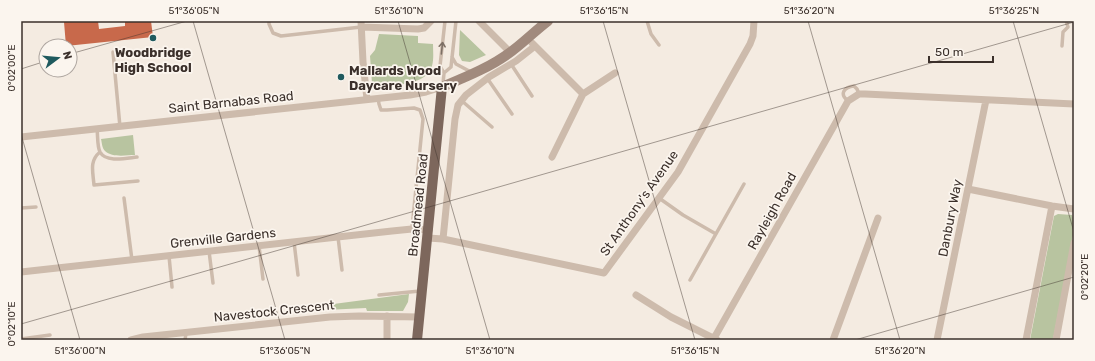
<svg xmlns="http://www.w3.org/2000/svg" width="1095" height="361" font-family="Rubik,sans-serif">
	<rect width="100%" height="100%" fill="#f4ebe1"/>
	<!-- green -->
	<path fill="#b8c4a0" d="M460,30l26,25 -16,7 -8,-1 -3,-6z
		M379,34l39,2v7l15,1c0,7 1,15 -1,22 -4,19 -39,19 -55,21l-5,-4 -2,-27 5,-6z
		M133,135l2,20c-8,0 -23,3 -30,-4 -3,-3 -3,-8 -4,-12z
		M1058,214l14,1 2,6v9l-21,110h-23l24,-124z
		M409,294l-1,8 -5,9h-36l-1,-3 -40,2v-5z"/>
	<!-- building -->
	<path fill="#c8694b" d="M73,21h25l1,8 26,-3v-5h26l2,16 -87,9 -2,-24z"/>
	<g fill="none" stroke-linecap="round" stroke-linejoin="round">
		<!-- lane -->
		<path stroke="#cdbbac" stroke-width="3.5" d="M269,21v3l4,9 8,3 80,-9
			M647,21l4,13 8,11
			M1062,46l1,-14 5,-5 -2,-6
			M113,52l7,75
			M452,57l4,7 15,8
			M511,64l21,32
			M444,73l-4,-7 5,-45
			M487,78l25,36
			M443,84l1,-11 7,-6 5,-46
			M378,98l1,6 2,6h6l27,-2 6,2 3,9 -11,109
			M462,101l30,26
			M848,101c-9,-7 -4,-14 6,-15l3,3 2,5
			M97,129c1,7 0,17 3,23 6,11 27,6 37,5
			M100,152c-11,9 -7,20 -6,33l44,-4
			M124,198l8,62
			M659,198l24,17 33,19
			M21,208l15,-1
			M338,237l4,33
			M294,242l4,33
			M259,246l4,33
			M209,251l4,32
			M169,256l3,31
			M690,280l54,-96
			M379,295l41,-4
			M21,339l29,-4
			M185,340l1,-7"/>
		<!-- street -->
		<path stroke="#cdbbac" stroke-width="7" d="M361,21l2,41 4,37
			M479,21l31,31
			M361,27l57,2 6,-1 7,-7
			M532,43l51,51
			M535,46l-19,15 -27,16 -23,18 -8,10 -3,14 -12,120 161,34 74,-101 72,-128 3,-8 1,-15
			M21,137l389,-42 16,-3 16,-5
			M552,157l31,-63 32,-21
			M968,189l84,17 22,3
			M428,238l15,1
			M21,272l371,-41 20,-2 17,1
			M636,295l35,22 46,23
			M387,316v24
			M131,340l12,-3 187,-20 29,-1 61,1
			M713,340l135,-239 11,-7h6l209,10
			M833,340l45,-122
			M937,340l49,-240
			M1026,340l26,-134
			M1056,340l18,-97"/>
		<!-- secondary -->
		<path stroke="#a18a7d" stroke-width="10" d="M442,87c24,-10 49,-20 70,-36 12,-9 23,-20 36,-30"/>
		<!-- primary -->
		<path stroke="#7d675c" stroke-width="10" d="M417,340l25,-253"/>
	</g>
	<!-- one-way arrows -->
	<defs><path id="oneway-shaft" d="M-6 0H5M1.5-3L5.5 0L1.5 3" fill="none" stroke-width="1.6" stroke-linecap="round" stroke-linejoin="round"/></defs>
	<use stroke="#7d6f65" href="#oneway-shaft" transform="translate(442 48) rotate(-84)"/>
	<!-- ticks -->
	<path fill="none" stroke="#3b302b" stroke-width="1" stroke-opacity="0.45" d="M193,21l92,319M398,21l92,319M603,21l92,319M808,21l92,319M1013,21l61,211M70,54l117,-33M21,69l25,-8M21,134l59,206M21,324l1053,-302M855,340l219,-63"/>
	<!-- markers -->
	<g fill="#1f5a5e" stroke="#fbf5ee" stroke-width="1.5">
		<circle cx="153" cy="38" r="4"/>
		<circle cx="341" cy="77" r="4"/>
	</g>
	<g text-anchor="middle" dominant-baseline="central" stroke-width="3.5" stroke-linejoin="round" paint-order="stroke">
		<!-- poi labels -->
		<g font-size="13" font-weight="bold" fill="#3b302b" stroke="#fbf5ee">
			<text x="153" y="52">Woodbridge<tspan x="153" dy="15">High School</tspan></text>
			<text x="349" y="70" text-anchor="start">Mallards Wood<tspan x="349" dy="15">Daycare Nursery</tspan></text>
		</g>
		<!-- street labels -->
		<g font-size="13" fill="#3b302b" stroke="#fbf5ee">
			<text transform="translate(231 102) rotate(-6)">Saint Barnabas Road</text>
			<text transform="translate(639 203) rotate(-55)">St Anthony's Avenue</text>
			<text transform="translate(418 205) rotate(-84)">Broadmead Road</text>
			<text transform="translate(772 211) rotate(-61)">Rayleigh Road</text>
			<text transform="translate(950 218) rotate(-79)">Danbury Way</text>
			<text transform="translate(223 238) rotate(-6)">Grenville Gardens</text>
			<text transform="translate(274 311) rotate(-6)">Navestock Crescent</text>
		</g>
	</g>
	<!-- border -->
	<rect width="1095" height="361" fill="none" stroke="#fbf5ee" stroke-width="44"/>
	<!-- north arrow -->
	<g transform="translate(58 58) rotate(74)"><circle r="19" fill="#fbf5ee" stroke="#aea6a0"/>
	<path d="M0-3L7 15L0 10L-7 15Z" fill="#1f5a5e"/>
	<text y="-6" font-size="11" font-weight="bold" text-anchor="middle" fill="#3b302b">N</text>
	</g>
	<!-- scale -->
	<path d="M929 56v6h64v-6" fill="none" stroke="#3b302b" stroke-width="2"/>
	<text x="935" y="56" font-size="12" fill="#3b302b" stroke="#fbf5ee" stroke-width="3" paint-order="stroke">50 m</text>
	<rect x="22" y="22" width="1051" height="317" fill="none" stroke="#3b302b" stroke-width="1.5"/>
	<g font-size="10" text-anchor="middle" fill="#3b302b">
		<text x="194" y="14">51°36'05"N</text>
		<text x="399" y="14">51°36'10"N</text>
		<text x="604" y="14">51°36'15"N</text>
		<text x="809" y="14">51°36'20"N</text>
		<text x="1014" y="14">51°36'25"N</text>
		<text transform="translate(11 68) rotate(-90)" y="4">0°02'00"E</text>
		<text transform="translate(1084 277) rotate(-90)" y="4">0°02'20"E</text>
		<text transform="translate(11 324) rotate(-90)" y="4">0°02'10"E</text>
		<text x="80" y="354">51°36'00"N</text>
		<text x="285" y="354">51°36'05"N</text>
		<text x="490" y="354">51°36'10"N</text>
		<text x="695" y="354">51°36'15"N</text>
		<text x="900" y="354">51°36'20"N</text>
	</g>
</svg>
